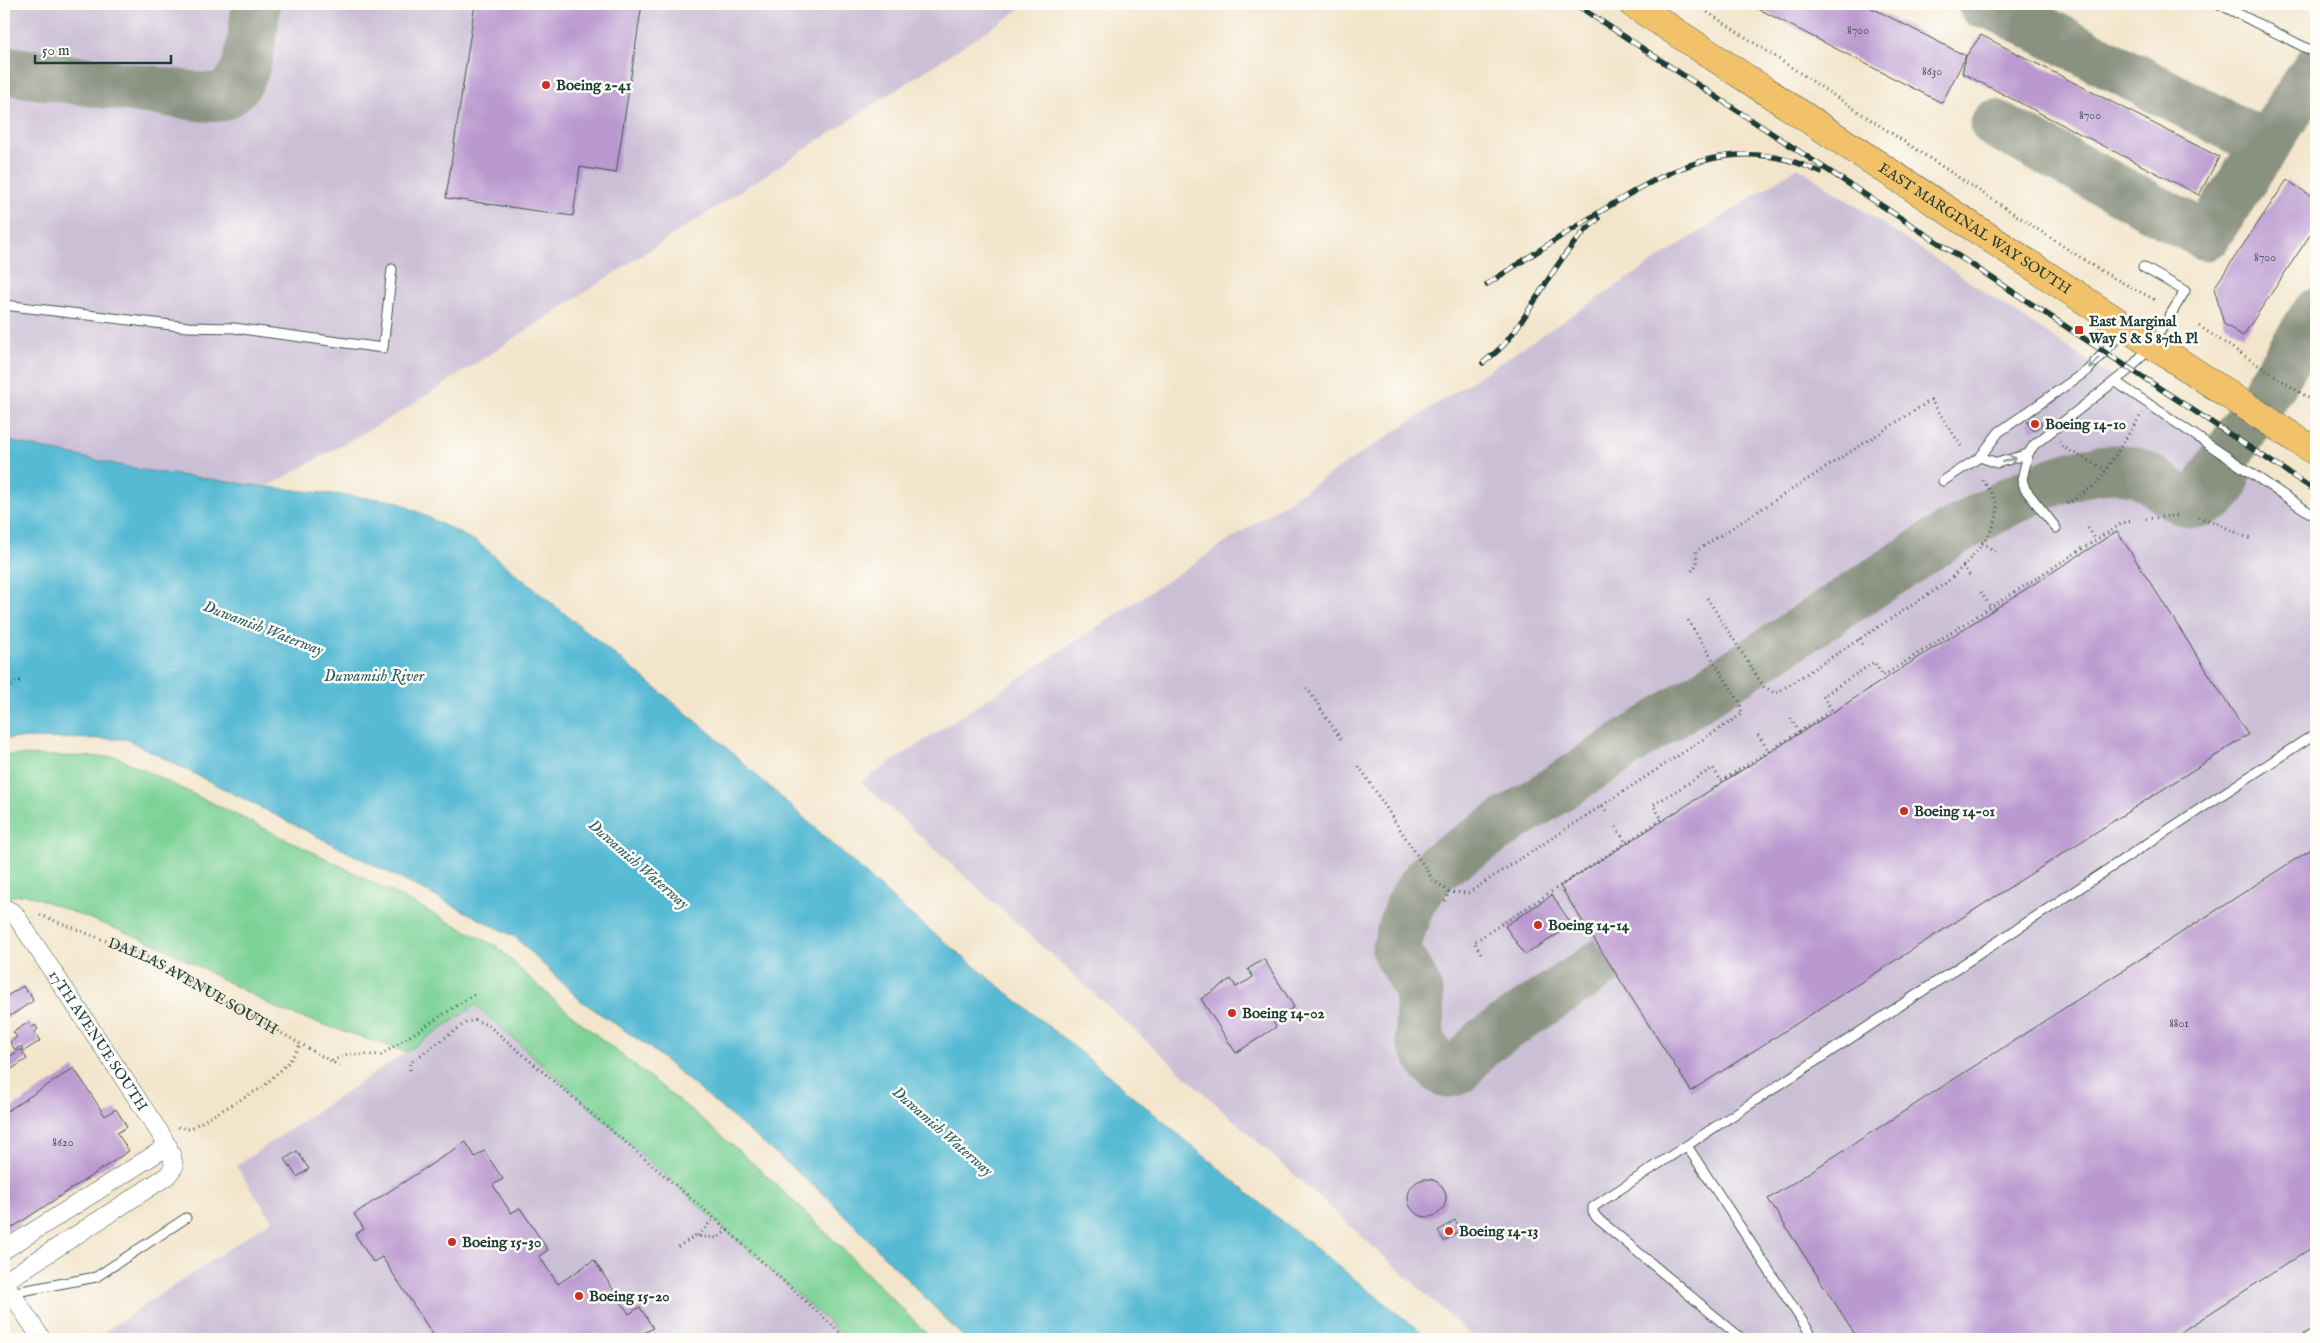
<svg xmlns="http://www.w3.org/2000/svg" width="2320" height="1343" font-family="'IM FELL English',serif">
	<rect width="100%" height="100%" fill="#fdfcf7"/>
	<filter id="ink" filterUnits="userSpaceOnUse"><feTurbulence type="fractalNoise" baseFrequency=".02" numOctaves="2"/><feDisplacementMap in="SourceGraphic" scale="10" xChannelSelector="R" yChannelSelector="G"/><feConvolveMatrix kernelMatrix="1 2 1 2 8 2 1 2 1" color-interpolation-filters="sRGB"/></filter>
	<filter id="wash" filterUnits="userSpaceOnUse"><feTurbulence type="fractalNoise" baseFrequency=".0096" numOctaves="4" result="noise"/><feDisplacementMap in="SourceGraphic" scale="20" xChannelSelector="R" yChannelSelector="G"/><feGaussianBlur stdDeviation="1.12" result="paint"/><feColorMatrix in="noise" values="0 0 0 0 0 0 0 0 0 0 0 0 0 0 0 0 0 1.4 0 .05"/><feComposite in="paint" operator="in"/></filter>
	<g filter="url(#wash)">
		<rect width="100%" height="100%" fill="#f3e5cb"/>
		<!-- industrial -->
		<path fill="#cbbfd6" d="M4,4h1024l-624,406 -137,77 -125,-17 -138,-30z
			M1798,167l518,347v825h-841l-614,-557z
			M476,1005l371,334h-753l178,-119 -36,-54z"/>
		<!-- green -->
		<path fill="#7cd296" stroke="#4e8865" d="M4,755l113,2 210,102 171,88c66,69 147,123 219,185 76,64 145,137 215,207h-85l-371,-334 -70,47 -124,-41 -124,-66 -132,-51 -22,4z"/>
		<!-- water -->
		<path fill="#56bad4" stroke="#3a7c84" d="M4,440l138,30 125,17 129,14 81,41 230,188 197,179 191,155 185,156 150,119h-465l-137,-141 -179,-151 -69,-47 -65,-63 -389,-198 -122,-1z"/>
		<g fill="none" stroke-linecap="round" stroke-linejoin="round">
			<!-- taxiway -->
			<path stroke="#899180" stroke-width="49" d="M1982,4l10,1 17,8 257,132
				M4,70l197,27c5,0 14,1 19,0 32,-11 32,-65 36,-93
				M1995,124l211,112 110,-167
				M2208,485l108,-172
				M1607,960l-125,83 -25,28 -9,2 -6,-2 -10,-9 -12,-23 -1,-42 -2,-10 -21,-36c8,-37 16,-59 44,-86l496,-322c49,-29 138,-85 197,-72 24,5 44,39 70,31 24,-8 24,-26 22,-46"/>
		</g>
		<g id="blocks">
			<!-- building -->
			<path fill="#ba99d0" d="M475,4h167l-26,169 -36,-6 -7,49 -127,-18z
				M1749,4h115l102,52 -24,47z
				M1981,35l238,122 -20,38 -237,-122 4,-17z
				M2287,180l29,19v27l-73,110 -19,-12 -10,-36z
				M2037,417l5,8 -9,6 -6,-9z
				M2117,531l131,204 -557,356 -131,-205z
				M2316,846v399l-146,94h-312l-90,-140z
				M1552,895l20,30 -47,30 -20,-29z
				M1264,959l30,48 -21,14 3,6 -40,26 -35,-54 30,-20 5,8 11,-6 6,-4 -5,-8z
				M23,986l4,6 3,1 3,8 -29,19v-22z
				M29,1022l3,6 3,-3 3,4 -3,3 5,9 -16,10 -3,-5 -6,4 -5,-8 7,-5 -4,-5z
				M21,1049l6,10 -23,15v-14z
				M74,1068l31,48 11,-7 11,18 -10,6 12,18 -125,82v-120z
				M466,1142l9,15 9,-6 19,28 -10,6 18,28 9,-5 28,42 -9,6 19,28 36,-24 35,54 11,-7 13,21 -11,6 3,5h-209l-54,-82 -9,5 -18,-28 9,-5 -10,-15z
				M297,1151l12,18 -12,8 -12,-18z
				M1408 1198a19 19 0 1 1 38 0a19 19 0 1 1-38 0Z
				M1455,1220l6,10 -17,11 -6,-10z"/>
		</g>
	</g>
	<g filter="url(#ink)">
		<use href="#blocks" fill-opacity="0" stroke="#3f564b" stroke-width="1"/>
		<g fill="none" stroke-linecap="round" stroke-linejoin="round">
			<!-- service casing -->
			<g stroke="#3f564b" stroke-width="11">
				<path id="service" d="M2219,4l97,49
					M4,305l184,22 46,1 149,20 9,-79
					M2125,329l-37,41 -89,62 -19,25 17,6 31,-9 6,-9 96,-76 23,-26 32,-52 -42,-24
					M2116,382l200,135
					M2028,454l-6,25 3,10 31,39
					M1943,481l37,-24
					M1687,1146l127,193
					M11,1293l85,-16 90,-59
					M1742,1339l-145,-121 -4,-6v-5l723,-474
					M2306,1339l10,-6"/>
			</g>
			<!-- minor casing -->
			<g stroke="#3f564b" stroke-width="19">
				<g id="minor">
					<path id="s2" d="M4,908l10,5 148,223 10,20 2,11 -7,9 -163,106"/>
					<path d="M4,1250l164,-104"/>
					<path d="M4,1282l37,56"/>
				</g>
			</g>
			<!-- primary casing -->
			<g stroke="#3f564b" stroke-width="29">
				<g id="primary">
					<path id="s3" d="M1633,4l683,448"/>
				</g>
			</g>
			<!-- path -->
			<g stroke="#3f564b" stroke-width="3" stroke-dasharray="1 4" stroke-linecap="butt">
				<path d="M1695,4l406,267 56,30"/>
				<path d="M2199,326l117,77"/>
				<path d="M2059,442l2,4 45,24"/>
				<path d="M2067,504l30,-20 45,-71"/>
				<path d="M2198,517l16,5 36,17"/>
				<path d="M2146,519l33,-4"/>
				<path d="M2088,528l8,12"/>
				<path d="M1982,542l12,9 4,-3"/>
				<path d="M1963,566l8,11"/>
				<path d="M1692,571l5,-7 -1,-13 235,-151 30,46"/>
				<path d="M1981,592l10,16"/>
				<path d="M1707,598l57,89 11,6 3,-1 168,-109c16,-15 52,-50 51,-73 0,-12 -9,-22 -15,-31"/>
				<path d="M1859,639l4,8"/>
				<path d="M1307,688l35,53"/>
				<path d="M4,693l12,-12h8"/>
				<path d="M1799,732l33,-22 -9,-14 51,-34 9,14 238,-152 9,-3"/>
				<path d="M1758,735l11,16 30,-19 -10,-17"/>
				<path d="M1359,766l74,114 16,12 19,1 274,-179 -2,-11 -54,-86"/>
				<path d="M1602,806l5,7"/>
				<path d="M1616,827l10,16 36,-24 -9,-14 60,-37 8,13 48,-30"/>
				<path d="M1445,901l4,-9"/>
				<path id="s1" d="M40,915l110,43 191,109"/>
				<path d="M1481,953l-7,-11 152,-99"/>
				<path d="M332,1061l16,-7 33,1 95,-62"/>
				<path d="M410,1070v-7l57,-41 7,-2 14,5 226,193 133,121"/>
				<path d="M178,1127l11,2 74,-42 26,-25 11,-17"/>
				<path d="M698,1236l16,-18"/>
				<path d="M678,1247l17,-11 22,2 11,-8"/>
			</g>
			<!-- service -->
			<use href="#service" stroke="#fff" stroke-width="9"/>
			<!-- minor -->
			<use href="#minor" stroke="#fff" stroke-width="18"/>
			<!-- primary -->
			<use href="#primary" stroke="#f2c26a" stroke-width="28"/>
			<!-- rail casing -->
			<g stroke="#1f3d34" stroke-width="5.5">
				<path id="rail" d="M1575,4l741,487
					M1487,284c34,-22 68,-44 103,-66 75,-47 142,-88 230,-46
					M1483,363c8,-7 17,-13 23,-21 32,-39 52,-90 92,-123"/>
			</g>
			<!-- rail -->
			<use href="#rail" stroke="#fdfcf7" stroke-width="4" stroke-dasharray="11" stroke-linecap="butt"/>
		</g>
		<!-- one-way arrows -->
		<defs><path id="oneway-shaft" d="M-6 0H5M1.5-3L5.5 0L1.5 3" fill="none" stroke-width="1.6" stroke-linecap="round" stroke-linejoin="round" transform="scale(1.25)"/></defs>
		<g stroke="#8f9e9a">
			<use href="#oneway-shaft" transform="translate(2094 363) rotate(132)"/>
			<use href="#oneway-shaft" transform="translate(2009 460) rotate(-17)"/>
		</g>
	</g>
	<!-- markers -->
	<g fill="#c8321e" stroke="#fdfcf7" stroke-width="2">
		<circle cx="546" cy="85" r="5"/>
		<rect x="2074" y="325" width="10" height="10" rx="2.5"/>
		<circle cx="2035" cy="424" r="5"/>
		<circle cx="1904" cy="811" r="5"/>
		<circle cx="1538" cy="925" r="5"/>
		<circle cx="1232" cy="1013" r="5"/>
		<circle cx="1449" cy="1231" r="5"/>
		<circle cx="452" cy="1242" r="5"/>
		<circle cx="579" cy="1296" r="5"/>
	</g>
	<g text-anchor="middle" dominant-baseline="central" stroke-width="5" stroke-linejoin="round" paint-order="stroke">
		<!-- number labels -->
		<g font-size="12" fill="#46545b">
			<text x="1858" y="30">8700</text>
			<text x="1932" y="71">8630</text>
			<text x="2090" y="115">8700</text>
			<text x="2265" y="257">8700</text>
			<text x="2179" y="1023">8801</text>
			<text x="63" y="1142">8620</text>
		</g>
		<!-- poi labels -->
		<g font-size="15" font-weight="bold" fill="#1f3d34" stroke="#fdfcf7" text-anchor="start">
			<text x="556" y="85">Boeing 2-41</text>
			<text x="2089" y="321">East Marginal<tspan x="2089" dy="17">Way S &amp; S 87th Pl</tspan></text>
			<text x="2045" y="424">Boeing 14-10</text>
			<text x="1914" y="811">Boeing 14-01</text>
			<text x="1548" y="925">Boeing 14-14</text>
			<text x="1242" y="1013">Boeing 14-02</text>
			<text x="1459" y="1231">Boeing 14-13</text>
			<text x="462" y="1242">Boeing 15-30</text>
			<text x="589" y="1296">Boeing 15-20</text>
		</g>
		<!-- street labels -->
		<g font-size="15" fill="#1f3d34" stroke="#fdfcf7">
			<text stroke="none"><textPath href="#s3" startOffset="409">EAST MARGINAL WAY SOUTH</textPath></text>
			<text stroke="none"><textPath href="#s1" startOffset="169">DALLAS AVENUE SOUTH</textPath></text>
			<text stroke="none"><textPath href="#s2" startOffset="164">17TH AVENUE SOUTH</textPath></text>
		</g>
		<!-- water labels -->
		<g font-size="16" font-style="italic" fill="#306264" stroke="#fdfcf7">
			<text transform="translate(263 629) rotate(21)">Duwamish Waterway</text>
			<text x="374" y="677">Duwamish River</text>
			<text transform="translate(638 865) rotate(41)">Duwamish Waterway</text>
			<text transform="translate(942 1132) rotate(41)">Duwamish Waterway</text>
		</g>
	</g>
	<!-- margin -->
	<rect width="2320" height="1343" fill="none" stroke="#fdfcf7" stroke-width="20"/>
	<!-- scale -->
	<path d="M35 55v8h136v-8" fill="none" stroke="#1f3d34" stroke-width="2.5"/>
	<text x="42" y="55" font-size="15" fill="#1f3d34" stroke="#fdfcf7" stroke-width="4" paint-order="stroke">50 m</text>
</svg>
